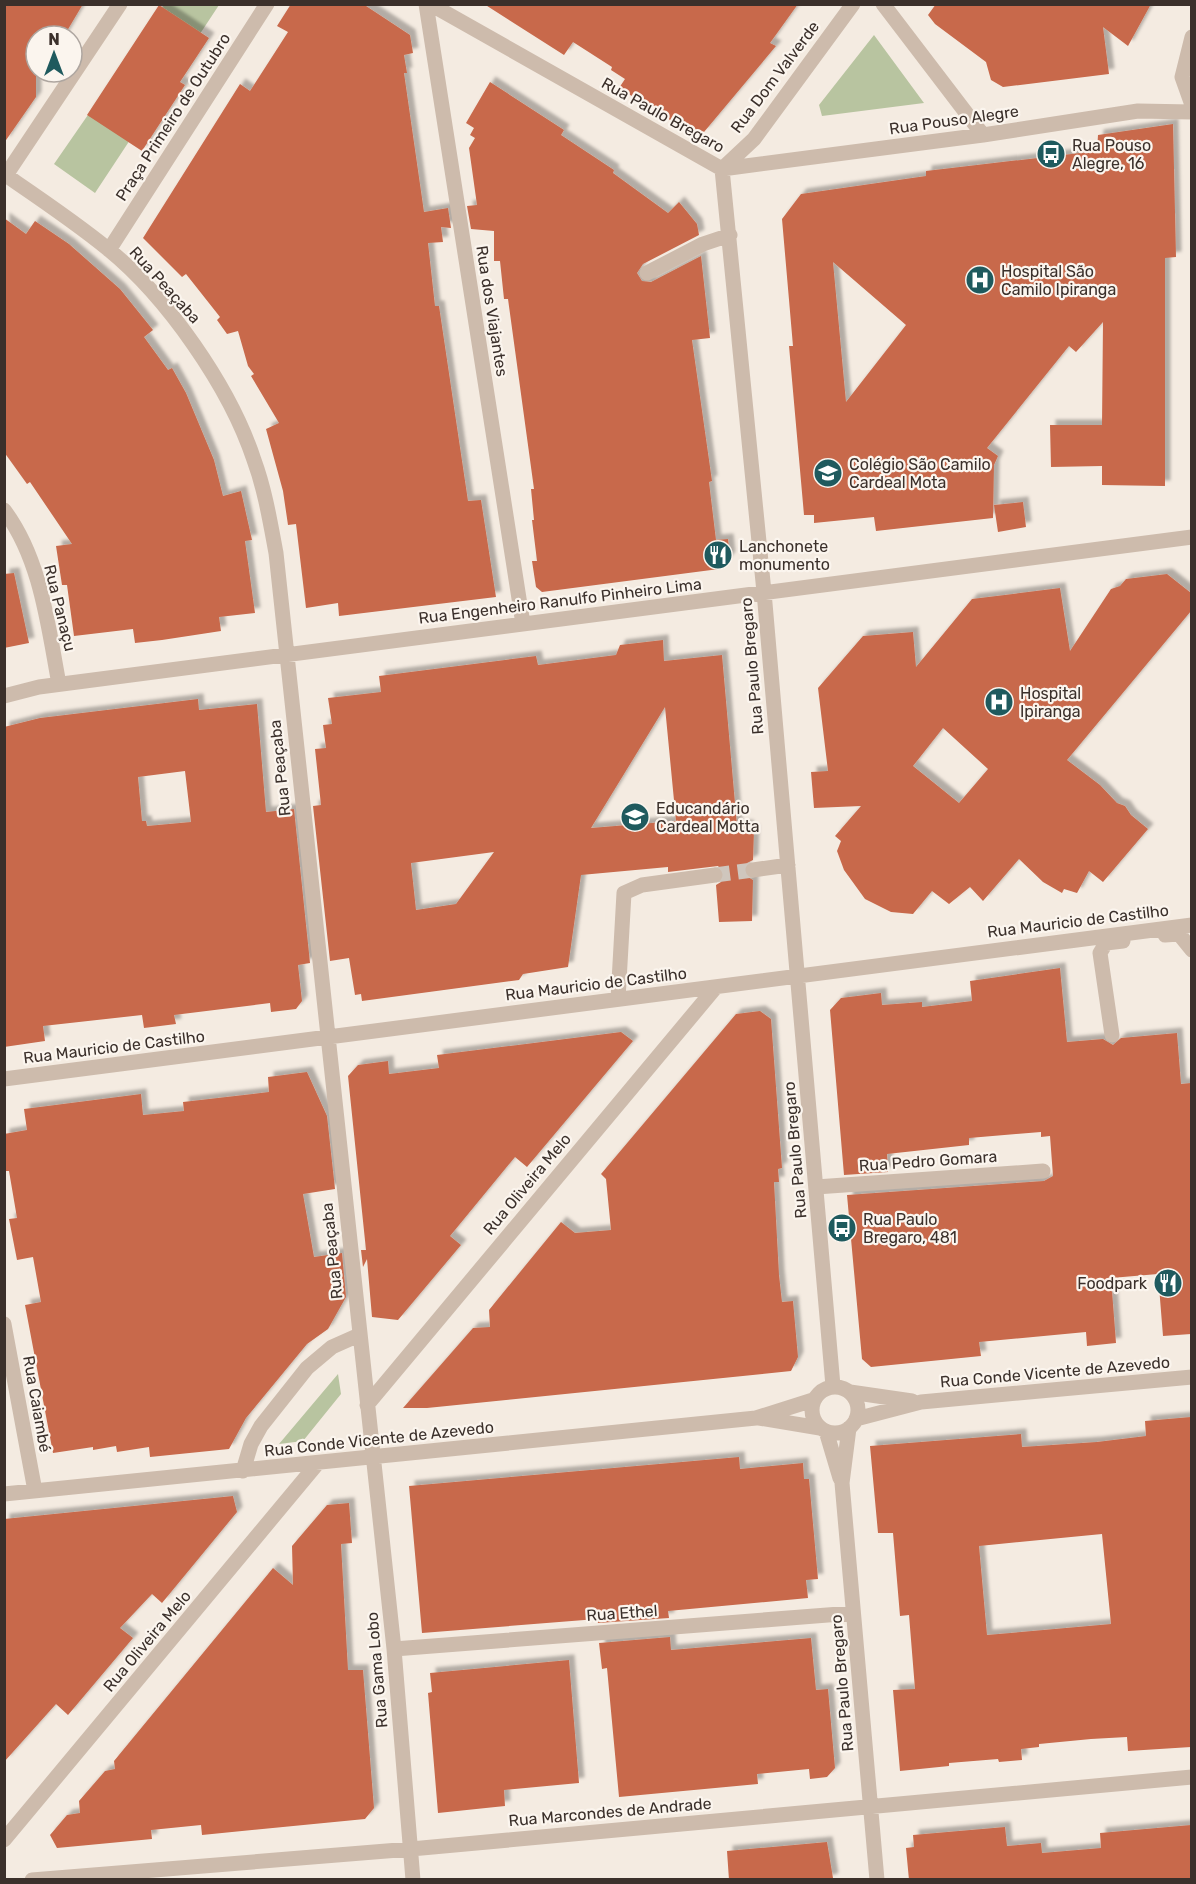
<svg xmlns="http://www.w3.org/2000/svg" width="1196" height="1884" font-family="Rubik,sans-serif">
	<defs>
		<filter id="shadow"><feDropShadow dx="5.5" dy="-5.5" stdDeviation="1.5" flood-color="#0004"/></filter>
	</defs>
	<rect width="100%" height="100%" fill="#f4ebe1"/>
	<!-- green -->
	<path fill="#b8c4a0" d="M164,5h55l-124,188 -41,-29z
		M874,35l50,68 -102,13 -3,-11z
		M338,1374l3,20 -38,47 -24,3z"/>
	<!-- building -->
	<path fill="#c8694b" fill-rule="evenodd" filter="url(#shadow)" d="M4,4h79l-19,32h-28v61l-32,46z
		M291,4h72l47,31 3,18 -9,2 3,18h-3l20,139 24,-4 3,20 -10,-1 2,15 -15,1 7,63h4l29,195 13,-1 15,97 -157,19 -1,-13 -32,5 -10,-84 -8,1 -5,-34 -17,-62 13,-6 -28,-47 3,-2 -6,-8 -10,-35 -11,3 -10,-14 3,-3 -34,-43 -4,3 -39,-39 97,-154 10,7 20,-31 18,-28 -11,-6z
		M484,4h314l-28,39 6,3 -72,86 -10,3 -75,-47 6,-9 -14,-9 1,-3 -39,-25 -9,13z
		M936,4h215l-23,42 -25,-19 6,47 -106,13 -12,-7 -5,-18 -51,-38 -7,-9z
		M159,5l50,33 -29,44 5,3 -43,66 -55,-36z
		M490,82l74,48 -3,5 53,35 -1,3 55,40 11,-11 18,22 2,11 -56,29 -6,9 5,8 9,1 50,-26 9,82 -18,2 20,141 -3,1 7,58 12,-1 2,18 -11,12 -177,23 -6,-5 -4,-26h5l-5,-41h2l-3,-31h3l-26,-190h-4l-4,-38h-6v-30l-23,-2 -4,-23 10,-1 -8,-57 6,-10 -5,-3 4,-7 -8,-5z
		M1173,124l3,133 -11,1v228l-63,-1v-19l-51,1 -1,-42h52l1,-103 -27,30 -7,-6 -82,102 11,8 -4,9 -1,53 -117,13 -2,-14 -60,6v-8h-10l-15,-169h4l-11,-127 19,-25 125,-18v-5l171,-20 1,-16zM833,262l73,63 -60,77z
		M4,218l22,16 9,-13 34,23 51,45 33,41 -9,7 24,33 4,-2 14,25 28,67 9,36 18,-5 11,49 -7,1 10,72 -36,4 2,14 -59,9 -27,3 -2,-14 -59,7 -7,-51h-5l-6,-39 16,-2 -42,-62 -3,2 -23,-32z
		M1023,502l3,25 -28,5 -4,-27z
		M14,573l15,70 -25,5v-74z
		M1167,574l24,19v18l-124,149 33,25 17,18 8,3 6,9 17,14 -45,53 -14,-11 -12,22 -13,-4 -2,4 -19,-11 -24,-23 -36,42 -13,-14 -21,17 -17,-13 -19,23 -22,-2 -26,-13 -21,-29 -7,-19 4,-10 -6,-5 26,-30 -47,2 -3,-36 17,-1 -10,-83 45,-52 50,-4 3,35 56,-68 88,-11 10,63 41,-62 9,-3 6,-7zM943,728l45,41 -29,34 -46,-37z
		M663,640l1,21 58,-6 15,171 11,-1 1,5h5l-1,30 -6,3 -4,8 3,5 7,4 -1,41 -33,1 -3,-37 5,-3 4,-8 -7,-8 -50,6v-5l-87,8 -13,92 -45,7 -4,6 -157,21 -1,-7 -6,1 -6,-37 -19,3 -17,-155 8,-1 -6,-56 11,-1 -3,-23 9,-1 -4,-26 53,-6 -2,-16 157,-20 2,9 78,-10 4,-10zM665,707l11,114 -85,7zM494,852l-38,52 -40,6 -5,-47z
		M198,699l1,11 58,-6 9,108 28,-3 16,154 -12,2 4,36 -6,8 -25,3 -1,-9 -96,12 2,9 -32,4 -2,-13 -99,11 2,15 -41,6v-320l36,-9zM185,771l6,51 -44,4 -1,-5h-4l-4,-44z
		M1060,968l7,74 36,-3 10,6 8,-7 56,-5 4,51 10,-1v251l-28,2 -5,-62 -47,4 5,65 -29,3 -1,-14 -107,10 2,14 -110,11 -9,-8 -15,-164 197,-14 9,-5 -3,-40 -9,1v-5l-72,6v7l-82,9 1,18 -44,3 -14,-165 11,-12 40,-5 1,12 40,-3v5l50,-6 -2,-20z
		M760,1011l11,8 11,149 -4,1 1,13h-5l5,93 3,27 11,-1 5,56 -7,14 -364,37h-24l70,-80 17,-1 -1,-17 72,-88 14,11 36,-3 -5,-51 -5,-5 135,-160z
		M621,1032l12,9 -106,126 -12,-10 -65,79 11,9 -63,75 -26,-3 -5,-58 -4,8 -2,-17h5l-18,-174 10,-11 30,-4 1,13 50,-6 -2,-13z
		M307,1072l20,44 8,73 -32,5 11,63 28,-4 4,44 -18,32 -21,15 -61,74 -17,31 -79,8 -1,-10 -32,5 -1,-6 -23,4v-3l-40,6 -28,-148 16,-3 -8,-45 -16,3 -8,-41 8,-1 -8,-47h-5v-37l23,-4 -3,-21 117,-15 2,21 41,-4 -1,-9 86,-10 -1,-15z
		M1191,1417v330l-63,4 -1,-14 -36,2 -52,5v3l-18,2 1,11 -23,2 -1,-3 -49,4v3l-49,5 -7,-81 22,-1 -6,-74 -9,1 -7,-83h-15l-8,-87 151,-12 1,13 75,-5 49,-6 -1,-15zM1102,1534l9,90 -124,11 -8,-89z
		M739,1457l1,12 63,-6 1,16h5l9,100 -12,1 2,18 -140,13 1,7 -71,5 -1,-4 -175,14 -13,-147z
		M233,1496l4,16 -75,91 -10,-9 -32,34 13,10 -65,77 -12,-11 -52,58v-243z
		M349,1503l3,40 -11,1 7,126h15l11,138 -9,11 -163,16 -1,-10 -50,5 1,9 -95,9 -7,-13 17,-20 13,-2 -1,-12 26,-30 10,-2 -1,-8 159,-193 20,17 -1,-39 35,-41z
		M670,1637l1,13 140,-12 5,52 12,-1 7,79 -8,9 -17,2 -1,-10 -52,5 1,10 -139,13 -12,-129 -5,1 -3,-26z
		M569,1660l10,123 -75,7 1,16 -67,7 -10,-120 4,-1 -2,-19z
		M1191,1825v55h-282l-3,-32 8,-1 -1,-12 92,-8 2,19 34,-3 1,10 59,-5 -1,-15z
		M827,1842l6,36 -3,2h-101l-2,-29z"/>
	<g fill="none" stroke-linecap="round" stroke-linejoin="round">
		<!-- minor-tunnel -->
		<path stroke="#cfc6bd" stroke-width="15" stroke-dasharray="15 8" stroke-linecap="butt" d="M715,875l38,-5"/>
		<!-- minor -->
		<path stroke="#cdbbac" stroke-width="15" d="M426,4l97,620
			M430,4l292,165
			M883,4l100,131
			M1192,37l-10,40 10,28
			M722,169l42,423 69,794
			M722,169l261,-34 155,-24 54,1
			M722,169l32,-30 99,-135
			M4,174c35,24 71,48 104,75 59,48 122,138 146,211 11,30 16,61 22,93l118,1096 19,231
			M6,175l114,-171
			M109,250l158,-246
			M647,273l56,-29 27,-9
			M4,510c37,49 44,116 55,174
			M4,696l35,-9 1153,-150
			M753,870l35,-5
			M1165,935l14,-1 13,16
			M618,999l6,-106 18,-8 73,-10
			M1112,1035l-12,-82 6,-10 17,-2
			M4,1079l1188,-154
			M816,1187l227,-16
			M4,1324l31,167
			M812 1410a23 23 0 1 1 46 0a23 23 0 1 1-46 0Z
			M850,1392l62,9
			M367,1405l349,-418
			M759,1418l61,10
			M856,1419l65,-17 271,-25
			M849,1428l-7,55 35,397
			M826,1431l14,47
			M243,1471l8,-27 10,-18 46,-58 25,-21 27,-12
			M4,1494l752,-76 57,-18
			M394,1649l459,-36
			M4,1840l313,-376
			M32,1880l379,-31 781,-72"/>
	</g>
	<!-- icons -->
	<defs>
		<g id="bus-disc" transform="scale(1.5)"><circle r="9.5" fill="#1f5a5e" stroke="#fbf5ee"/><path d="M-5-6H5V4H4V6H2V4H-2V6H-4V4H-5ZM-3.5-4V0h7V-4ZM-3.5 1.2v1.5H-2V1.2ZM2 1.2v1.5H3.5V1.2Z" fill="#fff"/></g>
		<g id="hospital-disc" transform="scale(1.5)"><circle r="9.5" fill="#1f5a5e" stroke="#fbf5ee"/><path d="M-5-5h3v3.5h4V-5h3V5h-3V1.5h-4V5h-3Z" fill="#fff"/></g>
		<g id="school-disc" transform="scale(1.5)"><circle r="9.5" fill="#1f5a5e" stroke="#fbf5ee"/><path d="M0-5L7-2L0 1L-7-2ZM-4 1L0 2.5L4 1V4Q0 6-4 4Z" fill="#fff"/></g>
		<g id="restaurant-disc" transform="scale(1.5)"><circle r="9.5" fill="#1f5a5e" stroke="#fbf5ee"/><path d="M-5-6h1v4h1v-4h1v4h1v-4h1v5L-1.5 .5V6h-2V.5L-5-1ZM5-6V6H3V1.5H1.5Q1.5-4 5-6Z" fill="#fff"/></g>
	</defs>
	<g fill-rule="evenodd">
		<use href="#bus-disc" x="1051" y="154"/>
		<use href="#hospital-disc" x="980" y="280"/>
		<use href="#school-disc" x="828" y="473"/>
		<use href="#restaurant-disc" x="718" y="555"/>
		<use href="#hospital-disc" x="999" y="702"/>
		<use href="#school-disc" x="635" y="817"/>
		<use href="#bus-disc" x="842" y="1228"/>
		<use href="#restaurant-disc" x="1168" y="1283"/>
	</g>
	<g text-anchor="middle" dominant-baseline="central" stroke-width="4.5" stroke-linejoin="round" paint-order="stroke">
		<!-- street labels -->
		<g font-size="16" fill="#3b302b" stroke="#fbf5ee">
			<text transform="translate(775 77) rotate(-53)">Rua Dom Valverde</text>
			<text transform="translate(663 115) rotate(29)">Rua Paulo Bregaro</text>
			<text transform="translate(173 117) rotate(-57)">Praça Primeiro de Outubro</text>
			<text transform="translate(954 120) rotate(-8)">Rua Pouso Alegre</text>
			<text transform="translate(165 285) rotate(48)">Rua Peaçaba</text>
			<text transform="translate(492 311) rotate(81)">Rua dos Viajantes</text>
			<text transform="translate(560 601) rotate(-7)">Rua Engenheiro Ranulfo Pinheiro Lima</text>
			<text transform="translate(60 608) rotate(76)">Rua Panaçu</text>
			<text transform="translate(752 666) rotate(-95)">Rua Paulo Bregaro</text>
			<text transform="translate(280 768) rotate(-96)">Rua Peaçaba</text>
			<text transform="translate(1078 921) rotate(-7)">Rua Mauricio de Castilho</text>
			<text transform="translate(596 984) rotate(-7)">Rua Mauricio de Castilho</text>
			<text transform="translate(114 1047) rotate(-7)">Rua Mauricio de Castilho</text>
			<text transform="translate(795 1150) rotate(-95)">Rua Paulo Bregaro</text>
			<text transform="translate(928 1161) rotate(-4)">Rua Pedro Gomara</text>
			<text transform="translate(527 1184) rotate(-50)">Rua Oliveira Melo</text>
			<text transform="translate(332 1251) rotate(-96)">Rua Peaçaba</text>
			<text transform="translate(1055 1372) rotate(-5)">Rua Conde Vicente de Azevedo</text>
			<text transform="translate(37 1404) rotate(80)">Rua Caiambé</text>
			<text transform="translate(379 1439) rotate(-6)">Rua Conde Vicente de Azevedo</text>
			<text transform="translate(622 1613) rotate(-4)">Rua Ethel</text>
			<text transform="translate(147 1641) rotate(-50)">Rua Oliveira Melo</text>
			<text transform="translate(377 1670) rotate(-95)">Rua Gama Lobo</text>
			<text transform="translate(842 1683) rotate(-95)">Rua Paulo Bregaro</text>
			<text transform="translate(610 1812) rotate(-5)">Rua Marcondes de Andrade</text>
		</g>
		<!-- poi labels -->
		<g font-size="16" fill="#3b302b" stroke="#fbf5ee" text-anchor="start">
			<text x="1072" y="145">Rua Pouso<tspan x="1072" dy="18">Alegre, 16</tspan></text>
			<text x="1001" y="271">Hospital São<tspan x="1001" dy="18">Camilo Ipiranga</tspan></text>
			<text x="849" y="464">Colégio São Camilo<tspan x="849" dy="18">Cardeal Mota</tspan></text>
			<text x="739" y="546">Lanchonete<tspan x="739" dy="18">monumento</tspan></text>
			<text x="1020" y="693">Hospital<tspan x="1020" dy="18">Ipiranga</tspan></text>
			<text x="656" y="808">Educandário<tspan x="656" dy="18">Cardeal Motta</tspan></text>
			<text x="863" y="1219">Rua Paulo<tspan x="863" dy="18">Bregaro, 481</tspan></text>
			<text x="1147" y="1283" text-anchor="end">Foodpark</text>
		</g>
	</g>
	<!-- border -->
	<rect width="1196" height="1884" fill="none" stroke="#3b302b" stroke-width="12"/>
	<!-- north arrow -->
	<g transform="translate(54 54)"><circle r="28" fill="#fbf5ee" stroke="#aea6a0" stroke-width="1.5"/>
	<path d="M0-4.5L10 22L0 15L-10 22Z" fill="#1f5a5e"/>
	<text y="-9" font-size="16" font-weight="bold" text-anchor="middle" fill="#3b302b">N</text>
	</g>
</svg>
